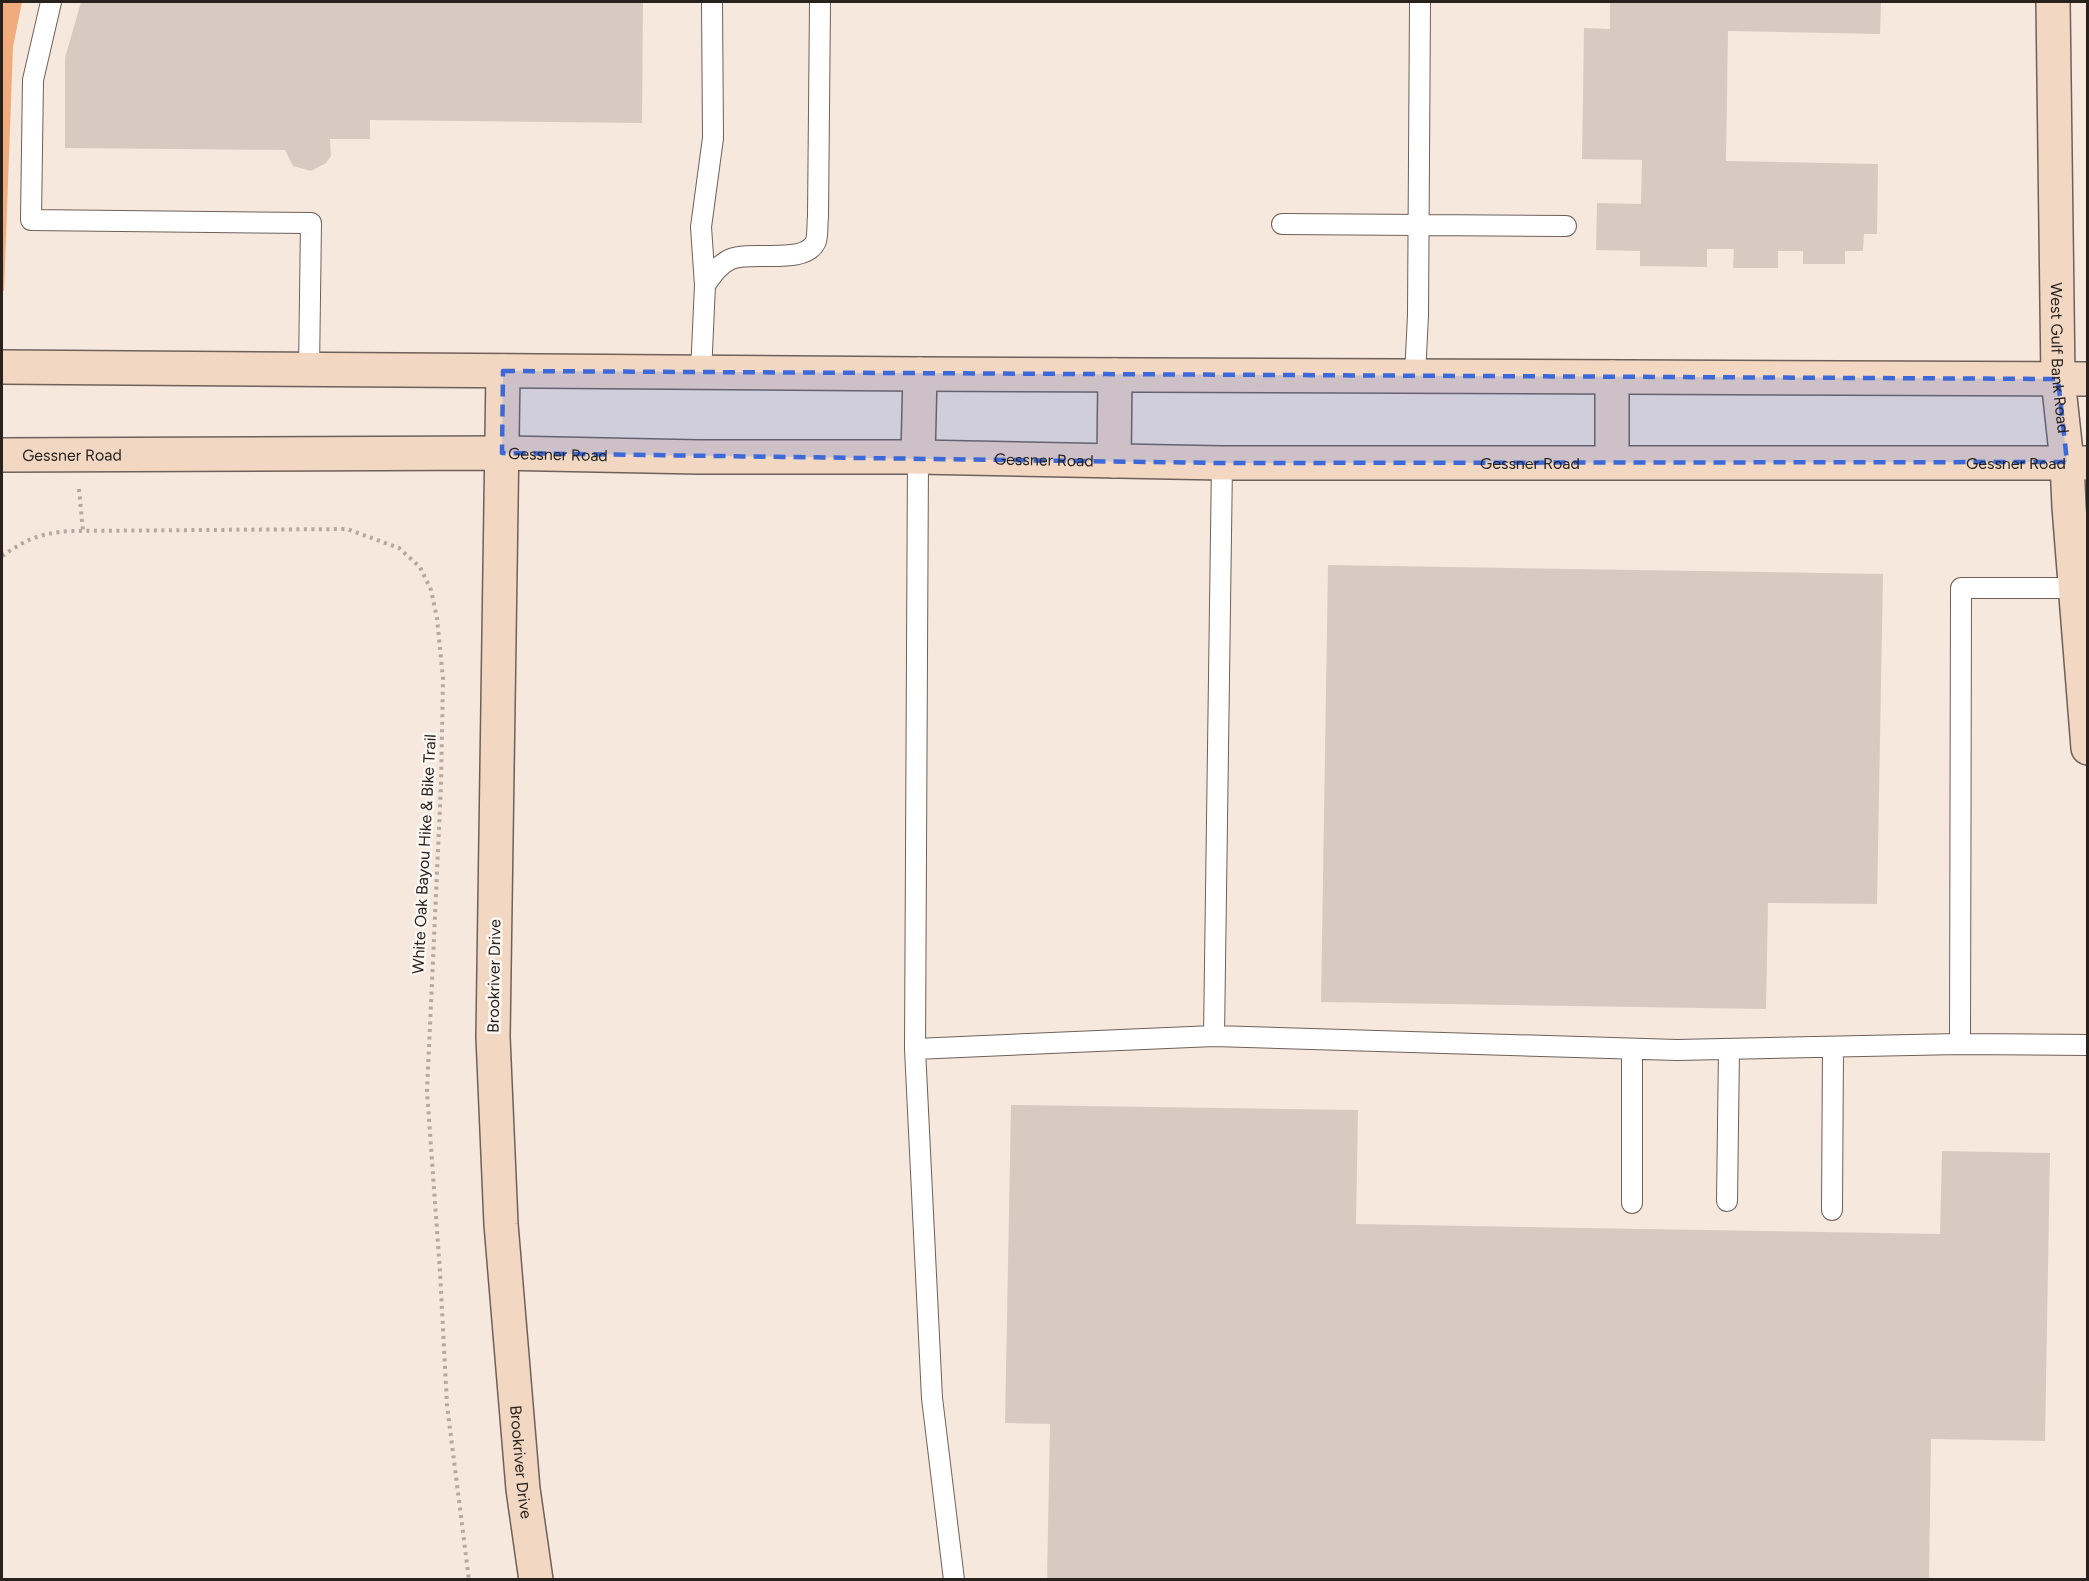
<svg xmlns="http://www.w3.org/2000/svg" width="2089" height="1581" font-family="Figtree,sans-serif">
	<rect width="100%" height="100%" fill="#f7e8de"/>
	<!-- green -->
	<path fill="#f1ac7d" d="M2,2h20l-9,45 -9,244h-2z"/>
	<!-- building -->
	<path fill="#d8cac1" d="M81,2h562l-1,121 -272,-3v19h-40l1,17 -5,7 -15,8 -18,-5 -8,-16 -220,-2v-90z
		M1610,2h271l-1,32 -152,-3 -2,130 152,3 -1,70h-13l-1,17h-18v13h-42v-13h-25v17h-45l1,-19h-27v18l-67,-1v-15l-44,-1 1,-47 44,1 1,-44 -60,-1 2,-131 26,1z
		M1328,565l555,9 -6,330 -109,-1 -2,106 -445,-7z
		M1011,1105l347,5 -2,114 584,10 2,-83 108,2 -5,288 -114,-2 -2,141h-882l3,-156 -45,-1z"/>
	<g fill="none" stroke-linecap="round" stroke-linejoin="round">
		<!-- lane casing -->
		<g stroke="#6e6159" stroke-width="22">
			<path id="lane" d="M51,2l-18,78 -2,140 280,3 -2,147
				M1282,224l284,2
				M705,285c7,-10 14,-21 26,-26 21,-9 75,7 85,-18 2,-7 1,-17 2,-24l2,-215
				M701,373l4,-88 -4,-58 12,-89 -1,-136
				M1415,376l3,-61 2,-313
				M918,457l-3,592 17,349 22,182
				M1214,1036l8,-573
				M1960,1044l1,-456h115
				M915,1049l299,-13 463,14 283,-6 128,1
				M1727,1201l2,-152
				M1632,1203v-154
				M1832,1210l1,-163"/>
		</g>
		<!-- secondary casing -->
		<g stroke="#6e6159" stroke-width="36">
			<g id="secondary">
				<path id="s1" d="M2053,2l5,377 9,83 2,45 19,241"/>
				<path d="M2,367l918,7 1168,5"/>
				<path id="s2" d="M503,371l-10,666 8,187 22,265 13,91"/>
				<path d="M1612,377v85"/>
				<path id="s3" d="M2,455l500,-2 197,4h219l304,6h866"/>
				<path d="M918,457l2,-83"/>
				<path d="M1114,461l1,-86"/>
			</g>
		</g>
		<!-- path -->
		<path stroke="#b4a8a0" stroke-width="4" stroke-dasharray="3 4.5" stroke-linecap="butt" d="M79,489l4,42
			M2,556c25,-17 36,-22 67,-25l278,-2 52,19 21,19 11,23 6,28 6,61 -2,106 -14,306 13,181 7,133 22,175"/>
		<!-- lane -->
		<use href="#lane" stroke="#fff" stroke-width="20"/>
		<!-- secondary -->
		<use href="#secondary" stroke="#f2d8c3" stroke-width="33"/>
	</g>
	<!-- marked area -->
	<path fill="#3d68d9" fill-opacity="0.2" stroke="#3d68d9" stroke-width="4.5" stroke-dasharray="12 8" stroke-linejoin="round" d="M503,371l1555,8 9,83 -845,1 -720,-10z"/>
	<g text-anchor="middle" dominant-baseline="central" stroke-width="5" stroke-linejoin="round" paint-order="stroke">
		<!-- street labels -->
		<g font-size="16" fill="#27221e" stroke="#fdf7f3">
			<text stroke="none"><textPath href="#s1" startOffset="356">West Gulf Bank Road</textPath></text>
			<text stroke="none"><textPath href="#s3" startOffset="556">Gessner Road</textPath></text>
			<text stroke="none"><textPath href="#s3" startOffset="70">Gessner Road</textPath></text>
			<text stroke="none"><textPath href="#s3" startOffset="1042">Gessner Road</textPath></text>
			<text stroke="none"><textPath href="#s3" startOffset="1528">Gessner Road</textPath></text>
			<text stroke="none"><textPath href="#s3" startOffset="2014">Gessner Road</textPath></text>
			<text transform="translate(424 854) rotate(-87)">White Oak Bayou Hike &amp; Bike Trail</text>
			<text transform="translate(494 976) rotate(-89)">Brookriver Drive</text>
			<text stroke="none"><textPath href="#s2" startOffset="1092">Brookriver Drive</textPath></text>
		</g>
	</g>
	<!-- border -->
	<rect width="2089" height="1581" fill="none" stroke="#27221e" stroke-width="6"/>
</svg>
